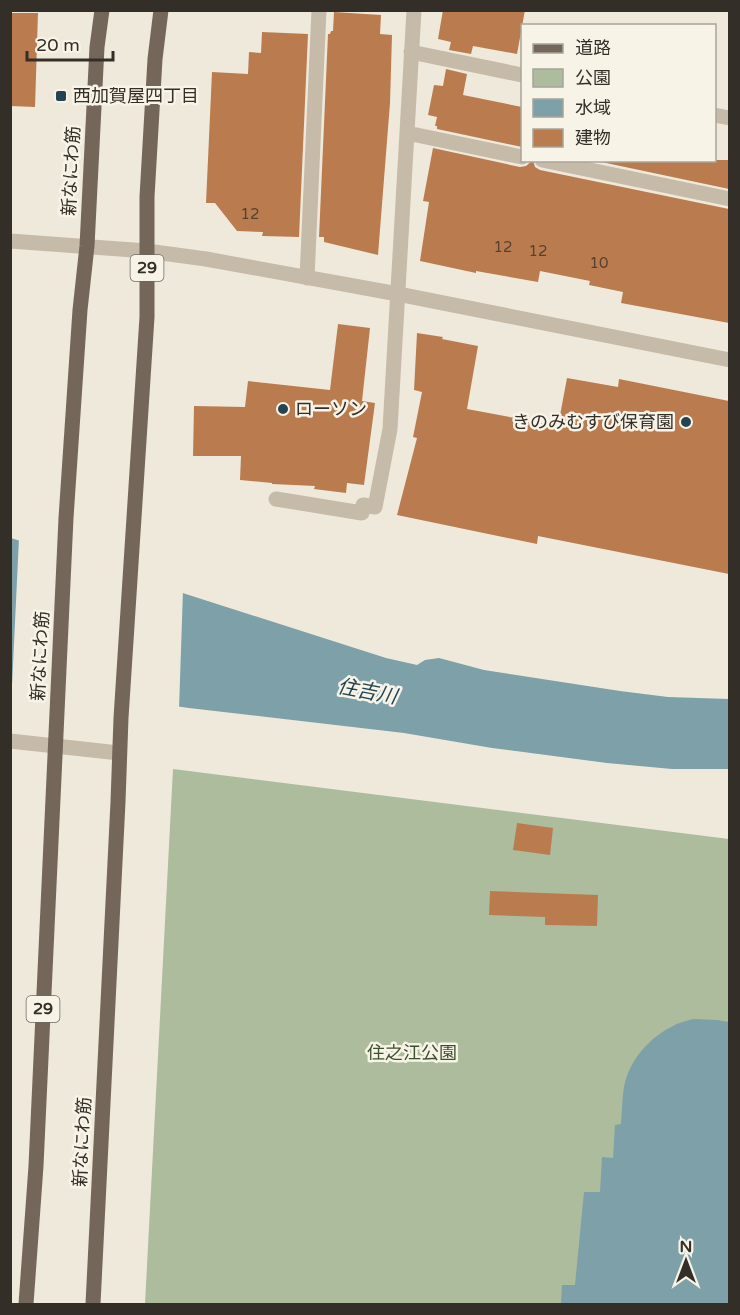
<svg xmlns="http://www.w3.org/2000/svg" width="740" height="1315" font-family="'Varela Round','Noto Sans JP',sans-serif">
	<rect width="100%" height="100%" fill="#efe9db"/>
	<!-- green -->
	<path fill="#acbc9d" d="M173,769l556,70v465h-584z"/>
	<!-- water -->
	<path fill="#7da0a9" d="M11,538l375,120 31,7 8,-5 14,-2 45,12 136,21 48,6 61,2v70h-57l-65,-6 -115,-15 -88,-15 -215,-25 -178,-25z
		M693,1019l24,1 12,2v282h-168l1,-19h13l9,-93h16l2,-35 11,1 2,-33 6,-1c1,-12 1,-25 3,-37 5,-26 24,-48 47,-60 7,-4 15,-6 22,-8z"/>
	<!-- pier -->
	<path fill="#efe9db" d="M19,538l164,52 -4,119 -167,-23z"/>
	<!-- building -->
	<path fill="#ba7c4f" d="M443,10h82l-8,44 -44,-8 -2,8 -22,-4 2,-8 -13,-3z
		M334,12l47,3 -1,19 12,1 -2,68 -12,152 -54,-13v-5h-5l9,-203h2l1,-3h2z
		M10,13h28l-3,94 -25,-1z
		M262,32l46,2 -9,203 -37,-1 1,-4 -26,-1 -22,-28h-9l6,-131 36,2 1,-22 12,1z
		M446,69l21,5 -4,21 59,12v40l-85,-18v-3h-2l2,-9 -9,-2 6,-30 9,1z
		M433,148l87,19 6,-1 7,-6 2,7 5,3 189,39v114l-108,-20 2,-11 -34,-7 1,-4 -50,-10 -2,11 -62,-11v2l-56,-12 9,-59 -6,-1z
		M592,160h137v29z
		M338,324l32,4 -8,73 13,2 -11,82 -17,-2 -1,10 -32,-4 1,-3 -43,-2v-1l-32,-3 1,-24h-48l1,-50 51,1 3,-26 82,9z
		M417,333l26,4 -1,2 36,7 -11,63 91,17 9,-48 51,9 1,-8 110,22v173l-191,-38 -1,8 -140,-29 20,-77 -4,-1 9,-45 -8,-2z
		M517,823l36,5 -3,27 -37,-5z
		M490,891l108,4 -1,31 -52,-1v-8l-56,-2z"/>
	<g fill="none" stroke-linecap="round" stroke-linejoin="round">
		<!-- minor -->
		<path stroke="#c6bba9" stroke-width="15" d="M411,52l111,23
			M714,115l16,3
			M407,133l115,24
			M542,160l188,39
			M10,241l137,10 59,8 192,35 332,66
			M307,278l12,-268
			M276,499l86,14 1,-8 12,2 15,-78 24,-419
			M10,741l109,12"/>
		<!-- major -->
		<path stroke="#74675a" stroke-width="15" d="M26,1304l10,-138 30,-648 14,-208 7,-64 10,-199 5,-37
			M93,1304l25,-502 3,-84 26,-401v-120l8,-138 6,-49"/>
	</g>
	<!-- markers -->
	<g fill="#224551" stroke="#f7f3e7" stroke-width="2">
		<rect x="55" y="90" width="12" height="12" rx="3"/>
		<circle cx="283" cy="409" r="6"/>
		<circle cx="686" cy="422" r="6"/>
	</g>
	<g text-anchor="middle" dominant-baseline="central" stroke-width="5" stroke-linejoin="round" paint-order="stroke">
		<!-- number labels -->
		<g font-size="15" fill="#564232">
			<text x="250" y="214">12</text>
			<text x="503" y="247">12</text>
			<text x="538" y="251">12</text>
			<text x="599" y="263">10</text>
		</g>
		<!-- shield labels -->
		<g fill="#f7f3e7" stroke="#6e6961" stroke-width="1.5">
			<rect x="130.5" y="255" width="33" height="26" rx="4.5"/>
			<rect x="26.5" y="996" width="33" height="26" rx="4.5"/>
		</g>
		<g font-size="16" font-weight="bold" fill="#342e28">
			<text x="147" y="268">29</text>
			<text x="43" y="1009">29</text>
		</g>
		<!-- poi labels -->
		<g font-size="18" fill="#342e28" stroke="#f7f3e7" text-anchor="start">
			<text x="73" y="96">西加賀屋四丁目</text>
			<text x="295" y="409">ローソン</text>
			<text x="674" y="422" text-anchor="end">きのみむすび保育園</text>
		</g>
		<!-- street labels -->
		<g font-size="18" fill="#342e28" stroke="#f7f3e7">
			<text transform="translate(71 171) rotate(-87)">新なにわ筋</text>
			<text transform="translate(40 656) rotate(-87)">新なにわ筋</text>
			<text transform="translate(82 1142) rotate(-87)">新なにわ筋</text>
		</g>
		<!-- park labels -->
		<g font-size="18" fill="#3d4f2e" stroke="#f7f3e7">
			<text x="412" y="1053">住之江公園</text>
		</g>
		<!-- water labels -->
		<g font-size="20" font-style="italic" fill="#224551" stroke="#f7f3e7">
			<text transform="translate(367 692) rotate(11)">住吉川</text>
		</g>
	</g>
	<!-- border -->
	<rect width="740" height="1315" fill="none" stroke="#342e28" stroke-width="24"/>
	<!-- legend -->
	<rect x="521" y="24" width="195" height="138" fill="#f7f3e7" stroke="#a9a49b" stroke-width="1.5"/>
	<rect x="533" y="44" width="30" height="9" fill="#74675a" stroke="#a9a49b" stroke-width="1.5"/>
	<text x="575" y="54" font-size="18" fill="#342e28">道路</text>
	<rect x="533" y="69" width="30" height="18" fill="#acbc9d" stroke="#a9a49b" stroke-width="1.5"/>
	<text x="575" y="84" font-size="18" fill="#342e28">公園</text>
	<rect x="533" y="99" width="30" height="18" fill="#7da0a9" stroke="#a9a49b" stroke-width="1.5"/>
	<text x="575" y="114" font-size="18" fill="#342e28">水域</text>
	<rect x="533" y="129" width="30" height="18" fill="#ba7c4f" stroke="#a9a49b" stroke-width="1.5"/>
	<text x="575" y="144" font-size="18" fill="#342e28">建物</text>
	<!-- north arrow -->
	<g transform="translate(686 1261)" stroke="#f7f3e7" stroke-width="4.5" paint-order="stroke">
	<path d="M0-4.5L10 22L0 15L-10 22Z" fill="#342e28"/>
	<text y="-9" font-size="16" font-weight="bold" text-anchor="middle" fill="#342e28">N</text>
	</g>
	<!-- scale -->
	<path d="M27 51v9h86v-9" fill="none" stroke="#342e28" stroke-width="3"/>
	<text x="36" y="51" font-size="18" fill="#342e28" stroke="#f7f3e7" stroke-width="4.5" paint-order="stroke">20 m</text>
</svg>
